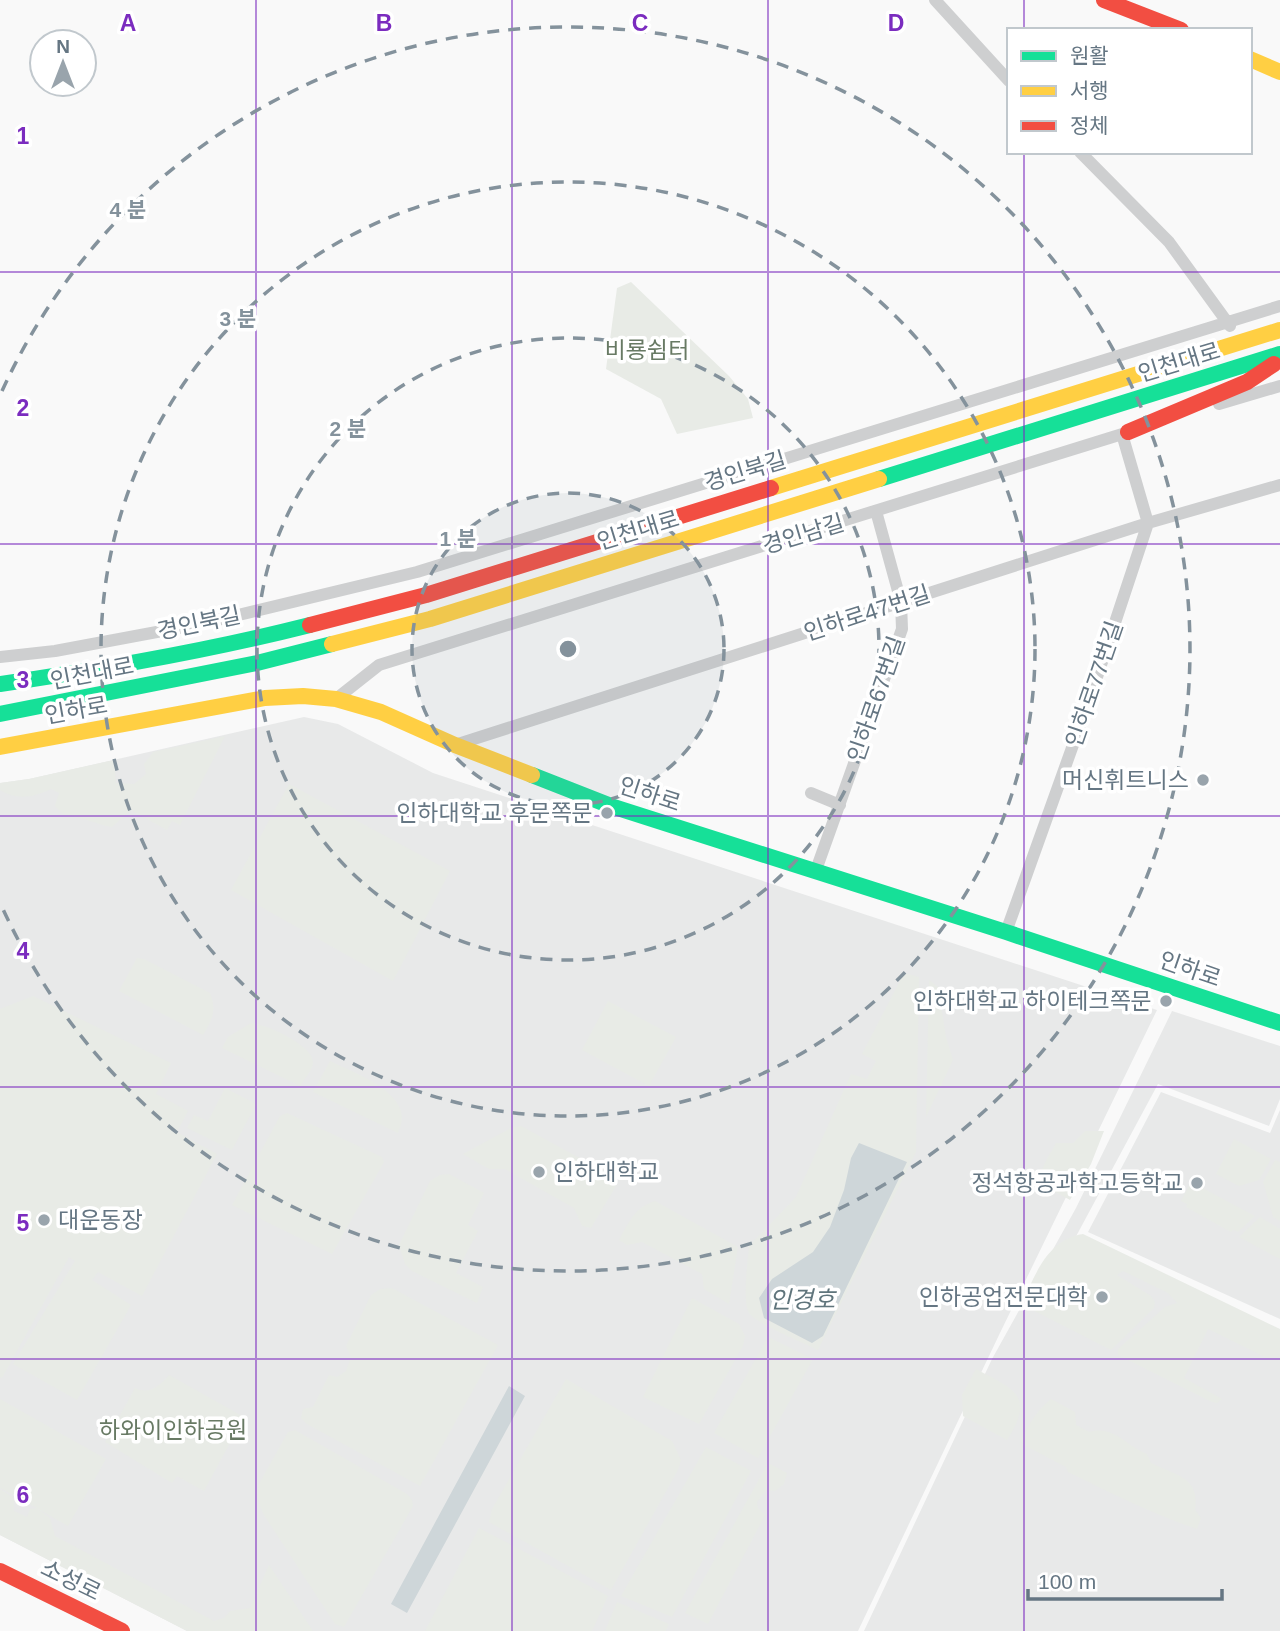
<svg xmlns="http://www.w3.org/2000/svg" width="1280" height="1631" font-family="Arial,'Noto Sans KR',sans-serif">
	<rect width="100%" height="100%" fill="#f9f9f9"/>
	<!-- built -->
	<path fill="#e8e9e9" d="M304,717l34,7 95,49 724,237 -158,325 -141,296h-671l-187,-96v-752l29,-4z
		M1172,1011l108,35v53l-11,27 -111,-42 -85,158 207,109v280h-416l128,-272 84,-151z
		M1161,1092l109,41 10,-23v209l-192,-87z"/>
	<!-- green -->
	<path fill="#e8ebe6" d="M631,282l98,94 19,23 5,19 -76,16 -16,-35 -55,-30 11,-81z
		M225,736l-45,89 -8,-4 -5,9 -36,-20 -19,17c-17,-3 -32,-11 -49,-13l-8,-8 4,-13 -8,-4c-17,8 -34,12 -51,1v-7l29,-4 85,-19 2,23 18,1 12,-10 -2,-10 9,-12z
		M289,784l161,87 -57,110 -162,-91z
		M137,958l7,1 66,34c7,17 2,28 -7,42l-84,-44z
		M904,973l15,4 -3,175 -98,198c-14,-7 -63,-27 -69,-37 -7,-12 -1,-53 0,-67l47,-49 55,-123 16,5 9,-18 -14,-7z
		M929,980l9,7 8,50 7,23 -27,57z
		M33,996l138,67 -15,31 32,17 -11,21 40,22 -75,142 -44,-24 -6,8 39,25 -54,95 -64,-36 62,-103 -6,-4 -67,121 -2,-1v-368z
		M608,1001l68,36 -27,49 -67,-36z
		M251,1023c15,1 62,22 62,39 0,8 -9,17 -13,24l-78,-38 6,-11z
		M330,1061c22,11 70,27 72,56 0,5 -2,11 -4,16l-85,-41z
		M225,1088l31,16 -24,46 -45,-22 7,-13 14,6z
		M287,1113l95,44 2,5 -52,92 -100,-49 48,-89z
		M521,1126l88,48 6,6 1,6 -25,42 -9,-2 -8,-18 -69,-39h-16l-26,-15 48,-26z
		M1085,1131h19l-13,33 -21,36 -27,-15c-6,-15 6,-28 13,-42h17z
		M1234,1139l37,20 -12,21 -20,6 -23,-12z
		M1275,1160l5,2v59l-7,-4 -10,-35z
		M449,1174l35,19 -16,32 10,6 -22,42 27,14 -6,16 -65,-32 -7,-7 -6,-19 31,-64 10,-6z
		M1191,1182l64,34 -17,16 -5,-2 -2,2 -45,-25 1,-3 -6,-3z
		M655,1201l83,46 -9,57 -25,-15 -2,-15 -60,-32 -15,3 -8,-5c10,-18 16,-33 36,-39z
		M1260,1217l20,12v30l-41,-22z
		M1083,1234l197,95v28h-15l-57,-28 -24,49 38,21 -5,4 -5,-1 -94,-47v-6l47,-42 12,-4 -9,-10 -45,-22 -6,4 34,21 4,6 -1,6 -43,42 -90,-46c15,-29 25,-64 62,-70z
		M392,1288l106,57 -78,141 -113,-62 -6,-6 2,-9 10,-2 16,-32 8,2 9,-6 5,-14 -5,-11 25,-51 9,-6z
		M692,1298l47,26 6,12 -2,10 -44,78 -56,-27z
		M768,1337l45,22 -55,99 -44,-25z
		M976,1369c37,20 60,26 31,71l-44,-24 -1,-21z
		M169,1375l75,42 -40,74 -27,-15 -5,7 -67,-41 30,-54c14,7 25,-2 34,-13z
		M566,1379l106,62 9,19 -3,10 -67,120 -122,-68 3,-13z
		M0,1399l106,60 -38,67 -30,-17 12,9 5,18 159,85 10,-3 6,-7 20,-3 19,-43 44,66h-126l-187,-96v-46l14,9v13l13,6 3,-8 7,-1 -37,-20z
		M1051,1399l24,13 1,13 13,7c25,-7 37,14 58,22l4,9c26,13 49,14 44,47l6,8 -4,11c-45,-15 -86,-36 -129,-57l-2,-5 -42,-22 -3,-4c8,-17 15,-30 30,-42z
		M295,1430l112,64 5,6 1,6 -69,121 -9,-3 -71,-109c-5,-11 -9,-21 -4,-33l28,-50z
		M706,1447l45,24 -79,146 -51,-21z
		M768,1463l19,10 -3,11 -9,7 -9,-1 -9,12 1,6 7,7 -57,109 -23,-11z
		M479,1528l129,68 -16,35h-167z
		M617,1602l52,22 -3,7h-61z"/>
	<!-- water -->
	<path fill="#ced6d9" d="M859,1143l48,19 -84,174 -11,7 -48,-25 -5,-20 13,-19 41,-27 17,-25 14,-37 7,-32z
		M509,1386l16,10 -118,217 -16,-9z"/>
	<g fill="none" stroke-linecap="round" stroke-linejoin="round">
		<!-- street -->
		<path stroke="#cecfd0" stroke-width="12" d="M935,0l74,81
			M1080,152l89,90 61,84
			M1219,404l61,-18
			M0,657l55,-6 150,-28 212,-51 863,-266
			M336,699l43,-34 753,-234
			M455,745l693,-222 132,-38
			M811,793l29,12
			M816,870l86,-241 -1,-27 -25,-91
			M1006,932l86,-240 56,-169 -26,-89"/>
		<!-- fast -->
		<path stroke="#16e098" stroke-width="16" d="M879,479l401,-125
			M0,684c104,-15 207,-33 310,-59
			M0,714l257,-51 75,-19
			M532,775l79,31 395,126 274,91"/>
		<!-- slow -->
		<path stroke="#ffcf43" stroke-width="16" d="M1250,59l30,13
			M771,488l509,-158
			M332,644l98,-25 449,-140
			M0,747l265,-49 38,-2 33,3 45,13 74,33 77,30"/>
		<!-- jam -->
		<path stroke="#f24e42" stroke-width="16" d="M1104,0l77,30
			M1128,432l119,-50 27,-18
			M310,625l116,-30 345,-107
			M0,1571l122,60"/>
	</g>
	<!-- grid -->
	<path fill="none" stroke="#7b2cbf" stroke-width="2" stroke-opacity="0.55" d="M256,0v1631M512,0v1631M768,0v1631M1024,0v30M1024,152v1479M0,272h1280M0,544h1280M0,816h1280M0,1087h1280M0,1359h1280"/>
	<!-- distance rings -->
	<circle cx="568" cy="649" r="156" fill="#84929c" fill-opacity=".12"/>
	<g fill="none" stroke="#84929c" stroke-width="3.5" stroke-dasharray="12 9">
		<circle cx="568" cy="649" r="156"/>
		<circle cx="568" cy="649" r="311"/>
		<circle cx="568" cy="649" r="467"/>
		<path d="M2 391A622 622 0 1 1 2 907"/>
	</g>
	<!-- markers -->
	<g fill="#99a4ac" stroke="#fff" stroke-width="2.5">
		<circle cx="1203" cy="780" r="7"/>
		<circle cx="607" cy="813" r="7"/>
		<circle cx="1166" cy="1001" r="7"/>
		<circle cx="539" cy="1172" r="7"/>
		<circle cx="1197" cy="1183" r="7"/>
		<circle cx="44" cy="1220" r="7"/>
		<circle cx="1102" cy="1297" r="7"/>
	</g>
	<g text-anchor="middle" dominant-baseline="central" stroke-width="7" stroke-linejoin="round" paint-order="stroke">
		<!-- park labels -->
		<g font-size="23" fill="#687a64" stroke="#fff">
			<text x="647" y="350">비룡쉼터</text>
			<text x="173" y="1430">하와이인하공원</text>
		</g>
		<!-- street labels -->
		<g font-size="23" fill="#657683" stroke="#fff">
			<text transform="translate(1179 362) rotate(-17)">인천대로</text>
			<text transform="translate(745 471) rotate(-17)">경인북길</text>
			<text transform="translate(638 530) rotate(-17)">인천대로</text>
			<text transform="translate(803 534) rotate(-17)">경인남길</text>
			<text transform="translate(867 613) rotate(-18)">인하로47번길</text>
			<text transform="translate(199 623) rotate(-12)">경인북길</text>
			<text transform="translate(92 673) rotate(-11)">인천대로</text>
			<text transform="translate(1094 684) rotate(-71)">인하로77번길</text>
			<text transform="translate(876 699) rotate(-71)">인하로67번길</text>
			<text transform="translate(76 710) rotate(-10)">인하로</text>
			<text transform="translate(650 794) rotate(18)">인하로</text>
			<text transform="translate(1190 969) rotate(19)">인하로</text>
			<text transform="translate(71 1580) rotate(26)">소성로</text>
		</g>
		<!-- poi labels -->
		<g font-size="23" fill="#657683" stroke="#fff" text-anchor="end">
			<text x="1189" y="780">머신휘트니스</text>
			<text x="593" y="813">인하대학교 후문쪽문</text>
			<text x="1152" y="1001">인하대학교 하이테크쪽문</text>
			<text x="553" y="1172" text-anchor="start">인하대학교</text>
			<text x="1183" y="1183">정석항공과학고등학교</text>
			<text x="58" y="1220" text-anchor="start">대운동장</text>
			<text x="1088" y="1297">인하공업전문대학</text>
		</g>
		<!-- water labels -->
		<g font-size="24" font-style="italic" fill="#60757c" stroke="#fff">
			<text x="802" y="1299">인경호</text>
		</g>
	</g>
	<g font-size="23" text-anchor="middle" font-weight="bold" fill="#7b2cbf" stroke="#fff" stroke-width="7" stroke-linejoin="round" paint-order="stroke">
		<text x="128" y="31">A</text>
		<text x="384" y="31">B</text>
		<text x="640" y="31">C</text>
		<text x="896" y="31">D</text>
		<text x="23" y="144">1</text>
		<text x="23" y="416">2</text>
		<text x="23" y="688">3</text>
		<text x="23" y="959">4</text>
		<text x="23" y="1231">5</text>
		<text x="23" y="1503">6</text>
	</g>
	<circle cx="568" cy="649" r="10" fill="#84929c" stroke="#fff" stroke-width="3.5"/>
	<g font-size="21" text-anchor="middle" font-weight="bold" fill="#84929c" stroke="#fff" stroke-width="7" stroke-linejoin="round" paint-order="stroke">
		<text x="128" y="217">4 분</text>
		<text x="238" y="326">3 분</text>
		<text x="348" y="436">2 분</text>
		<text x="458" y="546">1 분</text>
	</g>
	<!-- legend -->
	<rect x="1007" y="28" width="245" height="126" fill="#ffffff" stroke="#c1c8cd" stroke-width="2"/>
	<rect x="1021" y="51" width="35" height="10" fill="#16e098" stroke="#c1c8cd" stroke-width="2"/>
	<text x="1070" y="63" font-size="21" fill="#657683">원활</text>
	<rect x="1021" y="86" width="35" height="10" fill="#ffcf43" stroke="#c1c8cd" stroke-width="2"/>
	<text x="1070" y="98" font-size="21" fill="#657683">서행</text>
	<rect x="1021" y="121" width="35" height="10" fill="#f24e42" stroke="#c1c8cd" stroke-width="2"/>
	<text x="1070" y="133" font-size="21" fill="#657683">정체</text>
	<!-- north arrow -->
	<g transform="translate(63 63)"><circle r="33" fill="#ffffff" stroke="#c1c8cd" stroke-width="2"/>
	<path d="M0-5L12 26L0 18L-12 26Z" fill="#99a4ac"/>
	<text y="-10" font-size="19" font-weight="bold" text-anchor="middle" fill="#657683">N</text>
	</g>
	<!-- scale -->
	<path d="M1028 1589v10h194v-10" fill="none" stroke="#657683" stroke-width="3.5"/>
	<text x="1038" y="1589" font-size="21" fill="#657683" stroke="#ffffff" stroke-width="5" paint-order="stroke">100 m</text>
</svg>
